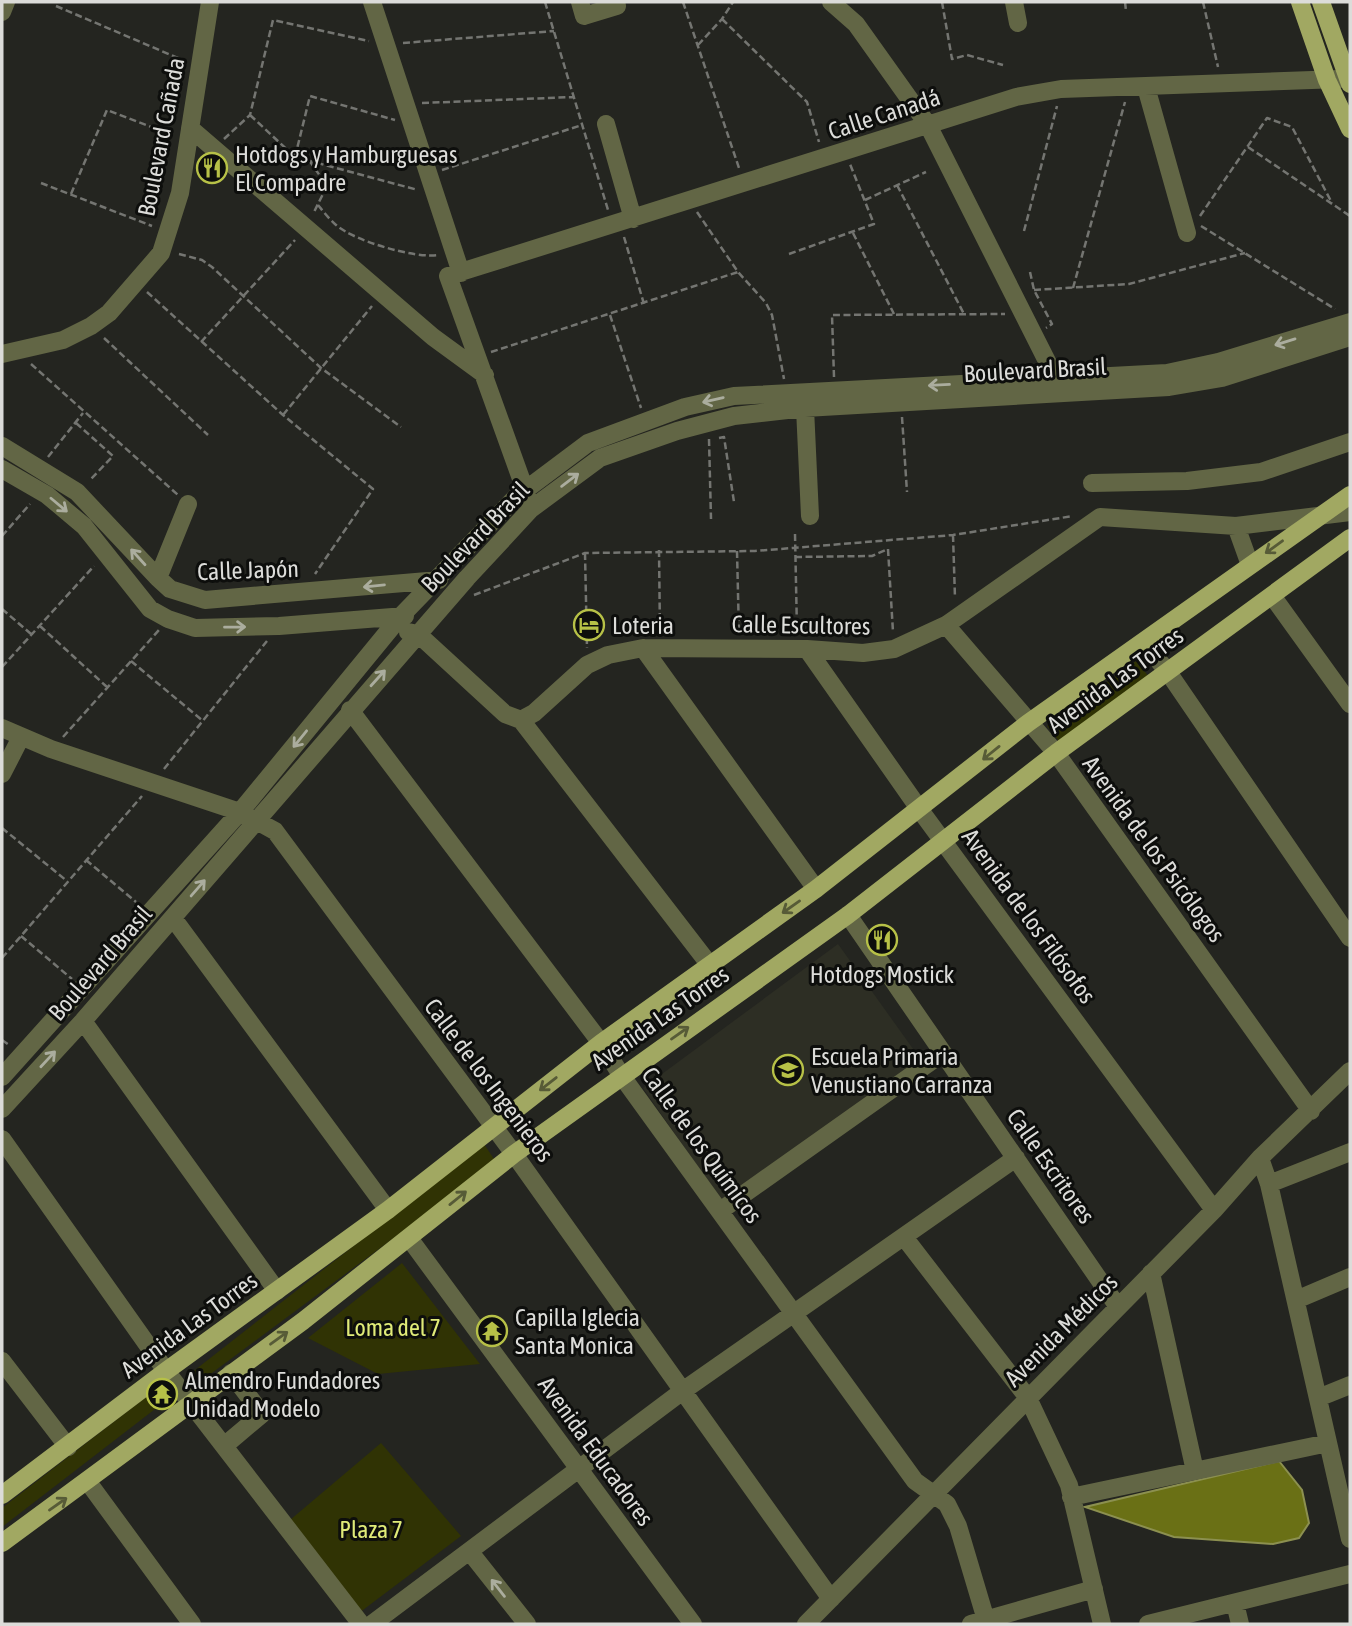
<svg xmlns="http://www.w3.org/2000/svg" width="1352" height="1626" font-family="'Asap Condensed',sans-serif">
	<rect width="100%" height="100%" fill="#242520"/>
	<!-- built -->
	<path fill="#2d2e24" d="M838,944l83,116 -198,143 -80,-115z"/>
	<!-- green -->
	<path fill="#303304" d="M1136,661l14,17 -88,67 -15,-19z
		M484,1144l12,18 -303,225 -7,-10z
		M402,1263l78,101 -102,10 -70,-36z
		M163,1384l9,12 -170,131v-19z
		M381,1443l80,93 -102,77 -69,-93z"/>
	<!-- water -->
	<path fill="#6a7015" stroke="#8c9050" stroke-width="2" d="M1279,1461l23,29 7,33 -10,15 -26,6 -99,-7 -89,-30z"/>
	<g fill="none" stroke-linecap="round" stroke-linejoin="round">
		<!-- path -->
		<path stroke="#747571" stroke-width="2.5" stroke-dasharray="7 3.5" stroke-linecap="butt" d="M545,2l63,208
			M683,2l56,166
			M942,2l10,57 15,-4 36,10
			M1125,2l1,9
			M1203,2l15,65
			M56,6l129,55
			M722,19l85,83 12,40
			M403,43l151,-12
			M698,45l24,-26 11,-17
			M422,103l151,-6
			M250,115l45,42 123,33
			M224,139l26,-24 23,-95 96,21
			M1248,147l102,69
			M295,157l15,-61 85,24
			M309,160l18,26 -14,28
			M442,170l140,-45
			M41,183l111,43
			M897,185l67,129
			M71,194l36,-84 65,25
			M865,200l61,-28
			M318,205c5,6 11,14 18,20 18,16 80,34 103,30
			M697,212l41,60 28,31 6,12 12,64
			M1200,216l67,-98 25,9 40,76
			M1201,226l134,83
			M1024,231l33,-125
			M853,233l41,81
			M624,237l20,67
			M179,254l23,6 10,7 109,101 80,59
			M789,254l85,-30 -24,-60
			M1030,272l4,18 18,34 -6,4
			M1073,288l52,-186
			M1034,290l95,-6 116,-31
			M147,292l136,123 90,74 -58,85
			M610,315l31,93
			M104,338l104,97
			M201,342l94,-102
			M491,352l247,-80
			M31,364l147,131
			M834,377l-2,-62 173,-1
			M283,415l89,-109
			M902,417l5,75
			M76,423l37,33 -23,24
			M719,438l5,-1 10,65
			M709,439l2,80
			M48,457l35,-44
			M795,534l2,98
			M953,535l2,63
			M2,536l28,-32
			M659,550l1,84
			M737,551l2,84
			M585,553l2,95
			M795,557l77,-1 16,-7 5,83
			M474,595l111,-42 170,-2 198,-16 120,-19
			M2,609l29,25
			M40,626l67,61
			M131,661l72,60
			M2,667l92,-101
			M63,737l96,-107
			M164,769l103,-128
			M2,828l65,53
			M86,860l50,42
			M21,936l51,43
			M2,958l140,-162
			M2,1040l7,5"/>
		<!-- minor -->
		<path stroke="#626645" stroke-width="18" d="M372,2l89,271
			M580,2l4,14 33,-10 -1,-4
			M831,2l25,22 72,101 128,254
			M1014,2l4,21
			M2,12l4,-10
			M1146,87l41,146
			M606,124l27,95
			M190,128l243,209 52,38
			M2,354l61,-14 28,-14 18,-13 52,-60 19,-60 30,-191
			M805,408l5,108
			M2,446l75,46 81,86 12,11 35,11 234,-20
			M2,469l45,26 37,31 66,83 18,10 27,9 84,-2 126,-10
			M1092,483l95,-2 74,-9 89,-30
			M529,501l-81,-225 568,-179 45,-8 279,-10
			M1236,526l14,39
			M158,578l30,-74
			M1273,597l77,107
			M946,625l110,128 255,358
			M408,632l10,2 87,80 16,6 13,-7 53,-48 21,-10 35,-7 164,1 56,4 31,-4 52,-24 154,-108 136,9 114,-14
			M1144,643l24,29 182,266
			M643,648l173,241
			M807,649l113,161 294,400
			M350,710l251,333 20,32 294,406 32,23 11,22 28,94
			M521,720l188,244
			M2,728l49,21 189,63 35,19 239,323 317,445
			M2,774l19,-37
			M848,915l270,392
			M173,918l215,292
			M83,1021l194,270
			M2,1077l238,-265 160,-195 116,-120 72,-54 97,-36 49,-11 433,-23 51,-11 132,-40
			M2,1109l81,-88 384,-443 64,-69 69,-51 77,-27 57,-15 71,-8 364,-21 53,-9 128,-41
			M2,1139l164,232 195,253
			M1260,1158l9,26 81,355
			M1269,1184l81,-32
			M720,1211l223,-158
			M904,1237l124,161 41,87 33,139
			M409,1238l284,386
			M1151,1273l44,198
			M1296,1300l54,-23
			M2,1361l66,86
			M1318,1398l32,-13
			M224,1446l38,-32 -31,-41
			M88,1482l104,142
			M1071,1497l257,-54
			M470,1552l57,72
			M1235,1603l5,21
			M372,1624l312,-234 332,-232
			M806,1624l408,-414 46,-52 90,-87
			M971,1624l123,-35
			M1148,1624l202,-50"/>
		<!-- major -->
		<path stroke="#a1a862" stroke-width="18" d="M1300,2l27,78 23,49
			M1321,2l29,82
			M2,1495l164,-124 222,-161 213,-167 215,-154 212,-166 322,-228
			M2,1543l301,-222 211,-167 334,-239 208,-162 294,-215"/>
	</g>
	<!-- one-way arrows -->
	<defs><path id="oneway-shaft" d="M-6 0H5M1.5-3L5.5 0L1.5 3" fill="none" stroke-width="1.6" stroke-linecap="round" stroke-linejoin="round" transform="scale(1.75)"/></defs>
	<g stroke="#abad9e">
		<use href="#oneway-shaft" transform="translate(1285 342) rotate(163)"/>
		<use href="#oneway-shaft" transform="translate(939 385) rotate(177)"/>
		<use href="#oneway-shaft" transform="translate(713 400) rotate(167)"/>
		<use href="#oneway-shaft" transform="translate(570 480) rotate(-37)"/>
		<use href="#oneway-shaft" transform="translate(59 505) rotate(40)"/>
		<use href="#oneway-shaft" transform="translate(138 557) rotate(-132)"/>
		<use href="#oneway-shaft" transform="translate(374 586) rotate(174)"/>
		<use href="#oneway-shaft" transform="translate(235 627) rotate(-1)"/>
		<use href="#oneway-shaft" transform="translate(378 678) rotate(-48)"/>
		<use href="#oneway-shaft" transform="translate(300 739) rotate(129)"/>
		<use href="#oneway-shaft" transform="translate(198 888) rotate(-49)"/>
		<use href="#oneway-shaft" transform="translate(48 1059) rotate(-47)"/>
		<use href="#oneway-shaft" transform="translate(498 1588) rotate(-128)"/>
	</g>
	<g stroke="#575b37">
		<use href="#oneway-shaft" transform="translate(1274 547) rotate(144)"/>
		<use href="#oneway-shaft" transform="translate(991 753) rotate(141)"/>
		<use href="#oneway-shaft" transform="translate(791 907) rotate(145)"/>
		<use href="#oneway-shaft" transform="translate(680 1033) rotate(-35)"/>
		<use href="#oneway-shaft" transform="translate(548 1084) rotate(142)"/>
		<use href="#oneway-shaft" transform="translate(458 1198) rotate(-39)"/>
		<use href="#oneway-shaft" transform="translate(279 1338) rotate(-36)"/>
		<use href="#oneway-shaft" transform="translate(58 1504) rotate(-35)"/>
	</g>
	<!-- icons -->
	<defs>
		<g id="restaurant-ring" transform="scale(1.575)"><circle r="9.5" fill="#0d0e0c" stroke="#b7c147" stroke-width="1.5"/><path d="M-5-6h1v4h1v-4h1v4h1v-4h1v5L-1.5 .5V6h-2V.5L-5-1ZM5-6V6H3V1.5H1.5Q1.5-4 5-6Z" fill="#b7c147"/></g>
		<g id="hotel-ring" transform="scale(1.575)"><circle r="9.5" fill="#0d0e0c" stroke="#b7c147" stroke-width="1.5"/><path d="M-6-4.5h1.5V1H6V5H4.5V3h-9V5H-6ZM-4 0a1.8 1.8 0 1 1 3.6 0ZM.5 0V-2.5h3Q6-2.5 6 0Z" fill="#b7c147"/></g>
		<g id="school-ring" transform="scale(1.575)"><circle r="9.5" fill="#0d0e0c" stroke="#b7c147" stroke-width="1.5"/><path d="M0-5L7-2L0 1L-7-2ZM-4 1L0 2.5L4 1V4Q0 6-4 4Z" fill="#b7c147"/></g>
		<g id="temple-ring" transform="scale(1.575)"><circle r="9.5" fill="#0d0e0c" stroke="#b7c147" stroke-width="1.5"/><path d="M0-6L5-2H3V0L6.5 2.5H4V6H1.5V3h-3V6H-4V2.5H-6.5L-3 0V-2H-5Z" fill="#b7c147"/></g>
	</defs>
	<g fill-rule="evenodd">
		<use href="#restaurant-ring" x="212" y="168"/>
		<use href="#hotel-ring" x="589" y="625"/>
		<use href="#restaurant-ring" x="882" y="940"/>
		<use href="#school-ring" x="788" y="1070"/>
		<use href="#temple-ring" x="492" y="1331"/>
		<use href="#temple-ring" x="162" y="1394"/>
	</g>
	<g text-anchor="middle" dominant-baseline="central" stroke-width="6" stroke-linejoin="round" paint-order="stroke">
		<!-- street labels -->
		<g font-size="24" fill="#dcdcd9" stroke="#0d0e0c">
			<text transform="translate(884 114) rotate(-18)">Calle Canadá</text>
			<text transform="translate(161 137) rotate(-79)">Boulevard Cañada</text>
			<text transform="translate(1035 370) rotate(-3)">Boulevard Brasil</text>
			<text transform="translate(475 537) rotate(-46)">Boulevard Brasil</text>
			<text transform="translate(248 570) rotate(-2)">Calle Japón</text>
			<text transform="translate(801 625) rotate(1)">Calle Escultores</text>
			<text transform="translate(1115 680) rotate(-36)">Avenida Las Torres</text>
			<text transform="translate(1154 849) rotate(54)">Avenida de los Psicólogos</text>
			<text transform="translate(1029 916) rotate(54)">Avenida de los Filósofos</text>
			<text transform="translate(100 963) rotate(-49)">Boulevard Brasil</text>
			<text transform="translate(660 1018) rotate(-35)">Avenida Las Torres</text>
			<text transform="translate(489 1080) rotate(53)">Calle de los Ingenieros</text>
			<text transform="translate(702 1145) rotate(54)">Calle de los Químicos</text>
			<text transform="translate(1051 1166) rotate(55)">Calle Escritores</text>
			<text transform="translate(189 1325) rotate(-36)">Avenida Las Torres</text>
			<text transform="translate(1061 1330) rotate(-45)">Avenida Médicos</text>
			<text transform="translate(596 1451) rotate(54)">Avenida Educadores</text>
		</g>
		<!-- poi labels -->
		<g font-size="24" fill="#dcdcd9" stroke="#0d0e0c" text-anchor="start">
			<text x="235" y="154">Hotdogs y Hamburguesas<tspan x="235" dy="28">El Compadre</tspan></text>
			<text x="612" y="625">Loteria</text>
			<text x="882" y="974" text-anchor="middle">Hotdogs Mostick</text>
			<text x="811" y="1056">Escuela Primaria<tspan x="811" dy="28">Venustiano Carranza</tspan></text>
			<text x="515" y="1317">Capilla Iglecia<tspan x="515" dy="28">Santa Monica</tspan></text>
			<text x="185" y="1380">Almendro Fundadores<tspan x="185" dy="28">Unidad Modelo</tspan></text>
		</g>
		<!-- park labels -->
		<g font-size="24" fill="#e0eb78" stroke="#0d0e0c">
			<text x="393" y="1327">Loma del 7</text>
			<text x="371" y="1529">Plaza 7</text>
		</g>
	</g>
	<!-- border -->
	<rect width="1352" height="1626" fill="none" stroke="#dcdcd9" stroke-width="7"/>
</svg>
